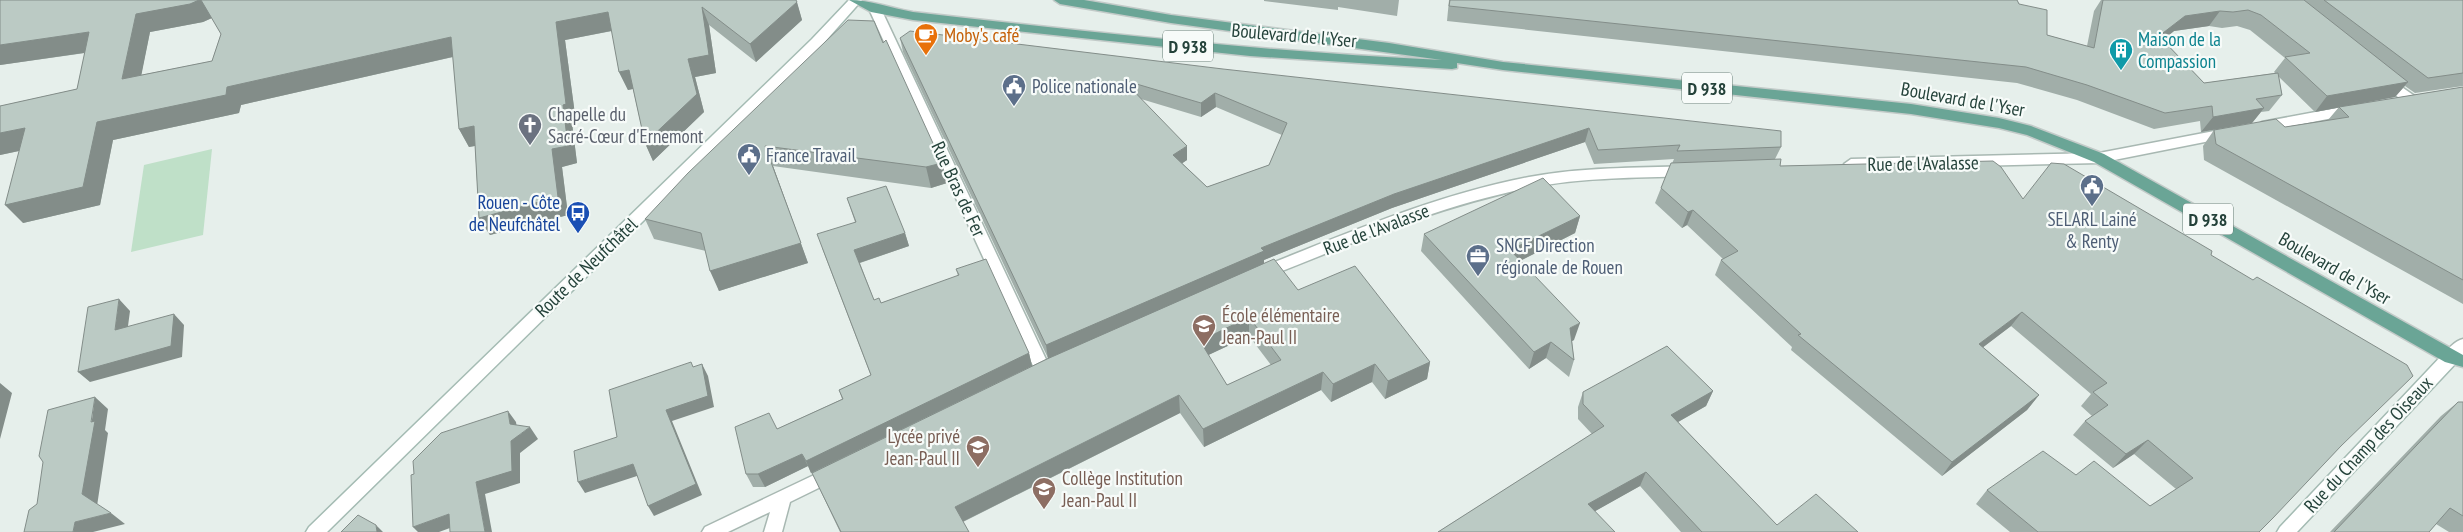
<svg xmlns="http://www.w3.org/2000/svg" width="2463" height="532" font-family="'PT Sans Narrow',sans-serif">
	<rect width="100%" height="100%" fill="#e6efeb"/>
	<!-- green -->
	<path fill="#bfe0c8" d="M212,149l-9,86 -72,17 13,-87z"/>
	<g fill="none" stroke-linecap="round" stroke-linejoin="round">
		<!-- street casing -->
		<g stroke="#a8b8b2" stroke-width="3">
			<path id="street" d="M875,5l6,4 170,361 -2,5 -6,1 -6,-1 -2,-5 -166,-361z
				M2383,74l33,23 2,3 -2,3h-10l-28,-21 -2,-3 2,-3z
				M2353,105l7,5 -2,3 -96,19 -7,-5 7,-5z
				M2230,128l5,2 2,3 -2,3 -136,27 -248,6 -7,-5 7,-5 248,-6z
				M1688,166l7,5 -7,5c-53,2 -106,1 -159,12 -91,18 -176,55 -262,89h-10l-3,-4 3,-4c89,-35 178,-74 272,-92 53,-10 106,-9 159,-11z
				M2463,339v16c-6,6 -9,9 -18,7l-2,-5c4,-8 12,-16 20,-18z
				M833,466l6,2 2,5 -2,5 -49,24 -8,30h-18l6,-20 -42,20h-26l3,-5z"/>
		</g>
		<!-- secondary casing -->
		<g stroke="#a4bbb3" stroke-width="3">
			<path id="secondary" d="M849,0h13l-40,45 -495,487h-21l3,-5 503,-488z
				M2451,351l6,1 2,5 -2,5 -160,170h-20l3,-5 165,-175z"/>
		</g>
		<!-- primary casing -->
		<g stroke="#c2cac8" stroke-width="3">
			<path id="primary" d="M849,0c21,0 42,8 64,12 176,20 352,40 529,48l-271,-37 -111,-19 -6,-4h30l87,15 218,28 114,19 408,42 88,14 32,8 73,28 359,201v12l-18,-5 -351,-200 -67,-27 -28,-7 -88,-14 -408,-44 -46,-7v5l-5,1 -202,-13 -337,-36 -42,-8z"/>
		</g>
		<!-- street -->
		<use href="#street" fill="#fff" fill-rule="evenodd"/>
		<!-- secondary -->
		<use href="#secondary" fill="#fff" fill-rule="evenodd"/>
		<!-- primary -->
		<use href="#primary" fill="#6aa596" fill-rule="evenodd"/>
	</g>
	<!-- wall -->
	<path fill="#a1aea9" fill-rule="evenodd" d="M0,0h796l6,20 -46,42 -47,-37 7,48 -21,4 9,35 -51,49 -8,-18 -12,-54 -5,1 -9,-18 -7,-41 -47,9 11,82 -4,1 5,40 -15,4 6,48 -78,20 -11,-17 -4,-72 -6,1 -10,-18 -6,-72 -212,48 -2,8 -126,27 -13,65 -77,18 -4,-72 -19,4v-49l77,-17 8,-36 -85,12zM212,18l9,16 -9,27 -71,14 9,-43 53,-10z
		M1264,0h135l-2,16 -59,-9v3l-74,-9z
		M1449,0h568l2,4 28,31 40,11 7,-35 7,-11h362v86l-48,7 -10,-7 -10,11 -80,15 -36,-35 3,18 -13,16 -8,1 -9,11 -51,9 -1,-11 -46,8 -77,-29 -60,-17 -570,-62zM2209,26l13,2 15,-2 13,4 35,28 -11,14 1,1 -71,10 -41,-43 11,-9z
		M900,38l881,109 -6,12 5,7 243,33 188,56 130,191 -82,86h-249l-34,-28 11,-14 89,-15 74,31 26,-17 -42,-35 -21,14 -40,-33 12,-14 7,-5 -11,-10 10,-12 -80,-68 -28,21 56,48 -12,15 -85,66 -151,-126 1,-3 -77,-72 6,-15 2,-1 -36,-34 -5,3 -27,-25 6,-15 13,-29 -80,5 -9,-22 -193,66 -128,52v3l34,27 132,72 -3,17 -42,20 -13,-17 -41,20 -10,-12 -117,57 -24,-34 -217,109 6,10h-129l-28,-59h-1l-3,-7 -43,21h-12l-7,-13 31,-45 65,-30 -3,-9 32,-14 -49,-128 33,-26 -8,-24 58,35 4,13 -49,17 14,37 7,3 77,-27 -2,-7 73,84 3,13 16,-8 -145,-306zM1141,99l60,18 15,-10 66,28 -13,30 -62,22 -25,-24 5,-3zM1249,336l22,29 -44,20 -19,-30z
		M883,43l59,120 5,20 -16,5 -158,-22 35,97 -89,28 -13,-40 -52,-12 -9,-20z
		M2463,87v217l-259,-144 -1,-14 11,-16 71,-3 43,-7 11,-13z
		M1580,216l-5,17 -55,28 54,79 -2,1 2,19 -5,17 -23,-19 -17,11 -108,-118 3,-17z
		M1713,391l-7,15 -28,16 99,103 81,7h-177l-41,-46 -45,25 -157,21 154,-98 -14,-15v-12l5,-15z
		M2458,402h5v130h-14l-13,-8 -7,8h-99l111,-116z"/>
	<!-- shaded-wall -->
	<path fill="#838d89" d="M199,0h2l13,17 -11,5 -53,10 -13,65 -15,-18 14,-65z
		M797,2l5,18 -46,42 -6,-18z
		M702,7l7,18 7,48 -21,4 9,35 -51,49 -8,-18z
		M2220,11l-11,15 -35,5 -25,20 10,-15 26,-20z
		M608,12l8,18 -51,10 11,82 -4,1 5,40 -15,4 6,48 -78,20 -11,-17 73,-69 11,-44 -7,-83z
		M89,32l15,18 -104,15v-20z
		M451,37l10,18 -220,50 -2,8 -126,27 -13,65 -77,18 -18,-18 92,-83 130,-35z
		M629,70l8,18 -9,2 -9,-18z
		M2408,82l-13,15 -80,15 12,-16z
		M1215,93l1,14 -15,10v-14z
		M2264,108l-12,15 -51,9 12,-15z
		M474,126l11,18 -16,3 -10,-18z
		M25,128l17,18 -42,9v-22z
		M1589,128l-4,14 -193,66 -128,52v5l-216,94 -2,-14 215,-97 133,-54z
		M1187,146v14l-13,9 -1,-14z
		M942,163l5,20 -16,5 -5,-21z
		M773,166l35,97 -89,28 -9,-20z
		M1693,210l-6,15 -5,3 6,-16z
		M1580,216l-5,17 -69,35 4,-18z
		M905,233l4,13 -50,17 -5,-13z
		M119,299l11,12 -4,30 -11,-11z
		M2022,312l-11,14 -42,32 10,-14z
		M174,314l10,11 -2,32 -92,25 -12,-10z
		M1249,317v19l-49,23v-18z
		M1580,323l-6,17 -10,5 6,-17z
		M1551,342l-5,16 -17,11 5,-17z
		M1029,353l3,13 -221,107 -5,-12z
		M1430,362l-3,17 -42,20 3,-18z
		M702,364l6,12 6,31 -42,14 30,74 -48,21 -6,-10 18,-96z
		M1375,364l-3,18 -41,20 2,-18z
		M1323,372l-2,18 -117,57 -1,-18z
		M0,383l12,10 -12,46z
		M1713,391l-7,15 -42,24 7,-15z
		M1179,395l1,18 -220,110 -5,-16z
		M2039,395l-12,15 -85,66 10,-14z
		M95,397l13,12 -3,21 3,3 -11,73 -15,-12z
		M508,411l8,11 2,14 12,-9 8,12 -18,14v30l-35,11 7,38h-7l-9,-50 34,-58z
		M2148,440l-14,14 -21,14 13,-14z
		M802,454l6,12 -43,21 -7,-13z
		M633,464l7,11 -55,18 -7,-11z
		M1646,472l-6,14 -57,32 5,-14z
		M111,513l14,11 -32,8h-20l2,-10z
		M449,514l9,11 -19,7h-21l-5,-5z
		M376,525l7,7h-6z"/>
	<!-- building -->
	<path fill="#bbcac4" stroke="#838d89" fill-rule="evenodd" d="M0,0h199l-9,4 -54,10 -14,65 90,-18 9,-27 -20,-34h595l1,2 -47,42 -48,-37 7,48 -21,4 9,35 -52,49 -16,-73 -10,2 -11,-60 -52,10 10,82 -3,1 5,41 -16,3 6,48 -79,21 -5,-92 -15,3 -8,-92 -224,50 -1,8 -129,27 -14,65 -78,18 20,-77 -25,5v-27l77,-17 12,-57 -89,13z
		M1450,0h567l2,4 28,6v25l47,13 9,-48h201l104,82 -81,14 -42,-39 25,-4 -49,-38 -13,-5 -15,2 -13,-1 -35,5 -26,20 45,47 74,-10 4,22 -26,4 8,9 -51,9 -1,-11 -47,7 -78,-28 -61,-18 -577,-61z
		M2324,0h139v73l-35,5z
		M848,20l26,1 9,22 3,-3 56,123 -16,4 -161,-21 36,97 -91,28 -9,-38 -56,-14 43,-46z
		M910,31l313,38 558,62v16l-104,4 3,-6 -82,5 -9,-22 -195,66 -133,54 3,3 -218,94 -146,-307zM1123,80l78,23 14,-10 72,30 -18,42 -62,22 -34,-32 14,-9z
		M2463,87v193l-247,-136 -2,-14 62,-11 9,8 64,-10 -10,-10z
		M1781,159l-1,7 213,-5 8,6 22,32 28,-36 13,1 148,87 -1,4 42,25 4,-3 150,88 6,11 -72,70 -68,72 -14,14h-221l-51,-42 56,-39 33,24 18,-14 56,45 43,-28 -45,-38 -22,14 -41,-33 23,-16 -15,-13 14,-9 -85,-71 -43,32 60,51 -87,67 -154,-127 3,-1 -80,-74 17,-9 -45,-41 -5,2 -27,-24 10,-25z
		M1543,178l37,38 -70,34 70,73 -10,5 4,32 -23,-18 -17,10 -110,-118z
		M886,186l19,47 -51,17 20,50 5,-2 2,5 78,-28 -3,-6 30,-10 43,94 -223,108 -4,-7 -44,20h-12l-11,-47 34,-14 8,16 66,-30 -4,-9 32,-15 -54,-141 39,-12 -9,-24z
		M1274,259l24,31 57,-24 75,96 -42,19 -13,-17 -42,20 -10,-12 -120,57 -24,-34 -224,112 14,25h-128l-29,-59 235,-114zM1249,317l32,43 -54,25 -27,-44z
		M119,299l-4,31 59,-16 -3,32 -93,26 10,-65z
		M1667,346l46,45 -42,24 106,110 39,-31 42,38h-156l-56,-60 -58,32 27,28h-177l166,-106 -21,-22v-12z
		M691,362l2,5 9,-3 6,32 -42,14 30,74 -48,22 -15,-42 -55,18 -4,-31 43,-14 -8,-47z
		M95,397l-4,25 4,-1 -13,73 29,19 -36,9 -2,10h-49l5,-22 8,-6 6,-42 -4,-6 9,-46z
		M2458,402h5v114l-13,-8 -21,24h-95z
		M508,411l2,13 20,3 -19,14 1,30 -36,11 9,50h-35l-1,-18 -36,13 -2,-52 3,-1 -1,-13 28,-28z
		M358,515l18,10 1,7h-36z"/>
	<!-- icons -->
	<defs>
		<g id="cafe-pin" transform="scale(1.25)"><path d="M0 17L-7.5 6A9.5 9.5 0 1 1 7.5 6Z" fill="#e8710a" stroke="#f7fbf9"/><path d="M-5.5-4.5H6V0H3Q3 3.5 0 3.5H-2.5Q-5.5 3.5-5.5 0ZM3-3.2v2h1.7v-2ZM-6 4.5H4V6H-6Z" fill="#fff"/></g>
		<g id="building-pin" transform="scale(1.25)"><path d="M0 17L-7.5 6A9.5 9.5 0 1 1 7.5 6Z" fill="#0f9aa8" stroke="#f7fbf9"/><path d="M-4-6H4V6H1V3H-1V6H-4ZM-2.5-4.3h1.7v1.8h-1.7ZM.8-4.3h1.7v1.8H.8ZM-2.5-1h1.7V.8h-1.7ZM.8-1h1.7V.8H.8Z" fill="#fff"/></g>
		<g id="civic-pin" transform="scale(1.25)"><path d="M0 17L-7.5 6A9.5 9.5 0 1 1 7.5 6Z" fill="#5c6f8a" stroke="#f7fbf9"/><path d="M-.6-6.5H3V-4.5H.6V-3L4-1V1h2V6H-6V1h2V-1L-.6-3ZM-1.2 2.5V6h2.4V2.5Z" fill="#fff"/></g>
		<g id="church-pin" transform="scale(1.25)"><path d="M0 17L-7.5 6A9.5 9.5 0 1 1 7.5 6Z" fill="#6b7280" stroke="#f7fbf9"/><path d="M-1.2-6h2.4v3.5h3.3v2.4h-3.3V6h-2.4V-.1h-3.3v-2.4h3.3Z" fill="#fff"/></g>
		<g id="bus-pin" transform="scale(1.25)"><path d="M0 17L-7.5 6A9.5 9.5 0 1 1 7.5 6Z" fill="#1a4fb4" stroke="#f7fbf9"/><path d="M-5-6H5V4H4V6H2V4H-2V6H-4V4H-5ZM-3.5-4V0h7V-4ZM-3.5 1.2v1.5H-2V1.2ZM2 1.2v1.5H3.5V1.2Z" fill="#fff"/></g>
		<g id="office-pin" transform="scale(1.25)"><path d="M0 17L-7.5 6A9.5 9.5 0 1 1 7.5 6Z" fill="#5c6f8a" stroke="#f7fbf9"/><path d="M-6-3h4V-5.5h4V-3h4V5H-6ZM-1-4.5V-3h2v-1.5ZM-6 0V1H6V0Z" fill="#fff"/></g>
		<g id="school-pin" transform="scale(1.25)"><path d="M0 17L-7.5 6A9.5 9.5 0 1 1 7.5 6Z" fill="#8d6e63" stroke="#f7fbf9"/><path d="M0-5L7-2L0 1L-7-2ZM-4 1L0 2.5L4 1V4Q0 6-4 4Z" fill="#fff"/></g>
	</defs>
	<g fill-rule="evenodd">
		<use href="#cafe-pin" x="926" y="35"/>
		<use href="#building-pin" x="2121" y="50"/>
		<use href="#civic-pin" x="1014" y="86"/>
		<use href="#church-pin" x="530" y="125"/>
		<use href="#civic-pin" x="749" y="155"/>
		<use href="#civic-pin" x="2092" y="186"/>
		<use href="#bus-pin" x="578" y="213"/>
		<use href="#office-pin" x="1478" y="256"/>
		<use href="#school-pin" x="1204" y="326"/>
		<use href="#school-pin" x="978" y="447"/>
		<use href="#school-pin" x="1044" y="489"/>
	</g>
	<g text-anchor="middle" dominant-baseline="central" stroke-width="4.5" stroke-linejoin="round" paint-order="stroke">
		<!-- shield labels -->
		<g fill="#f7fbf9" stroke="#637a73" stroke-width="1">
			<rect x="1163" y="30.5" width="50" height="31" rx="4"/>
			<rect x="1682" y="72.5" width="50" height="31" rx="4"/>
			<rect x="2183" y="203.5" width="50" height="31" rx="4"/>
		</g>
		<g font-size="18" font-weight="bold" fill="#24423a">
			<text x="1188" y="46">D 938</text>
			<text x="1707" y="88">D 938</text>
			<text x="2208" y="219">D 938</text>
		</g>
		<!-- food labels -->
		<g font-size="19" fill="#c56008" stroke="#f7fbf9" text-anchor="start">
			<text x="944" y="35">Moby's café</text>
		</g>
		<!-- street labels -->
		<g font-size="19" fill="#24423a" stroke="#f7fbf9">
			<text transform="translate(1294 35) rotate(5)">Boulevard de l'Yser</text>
			<text transform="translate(1963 99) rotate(10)">Boulevard de l'Yser</text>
			<text transform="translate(1923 163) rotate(-1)">Rue de l'Avalasse</text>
			<text transform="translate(959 189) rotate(65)">Rue Bras de Fer</text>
			<text transform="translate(1376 229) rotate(-21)">Rue de l'Avalasse</text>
			<text transform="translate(586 267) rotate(-44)">Route de Neufchâtel</text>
			<text transform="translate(2335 268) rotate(30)">Boulevard de l'Yser</text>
			<text transform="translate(2368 444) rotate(-47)">Rue du Champ des Oiseaux</text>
		</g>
		<!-- culture labels -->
		<g font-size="19" fill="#0d838f" stroke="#f7fbf9" text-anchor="start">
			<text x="2138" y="39">Maison de la<tspan x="2138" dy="22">Compassion</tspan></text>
		</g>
		<!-- service labels -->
		<g font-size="19" fill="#4e5e75" stroke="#f7fbf9" text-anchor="start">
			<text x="1032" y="86">Police nationale</text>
			<text x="766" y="155">France Travail</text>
			<text x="2092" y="219" text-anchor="middle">SELARL Lainé<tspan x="2092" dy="22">&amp; Renty</tspan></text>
			<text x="1496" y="245">SNCF Direction<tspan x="1496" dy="22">régionale de Rouen</tspan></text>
		</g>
		<!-- worship labels -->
		<g font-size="19" fill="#5b616d" stroke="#f7fbf9" text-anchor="start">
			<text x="548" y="114">Chapelle du<tspan x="548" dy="22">Sacré-Cœur d'Ernemont</tspan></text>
		</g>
		<!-- transit labels -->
		<g font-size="19" fill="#164399" stroke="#f7fbf9" text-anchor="end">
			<text x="560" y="202">Rouen - Côte<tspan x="560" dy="22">de Neufchâtel</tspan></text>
		</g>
		<!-- education labels -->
		<g font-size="19" fill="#785e54" stroke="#f7fbf9" text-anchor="start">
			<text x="1222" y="315">École élémentaire<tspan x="1222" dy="22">Jean-Paul II</tspan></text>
			<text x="960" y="436" text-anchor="end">Lycée privé<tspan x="960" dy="22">Jean-Paul II</tspan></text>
			<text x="1062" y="478">Collège Institution<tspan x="1062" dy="22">Jean-Paul II</tspan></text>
		</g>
	</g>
</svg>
